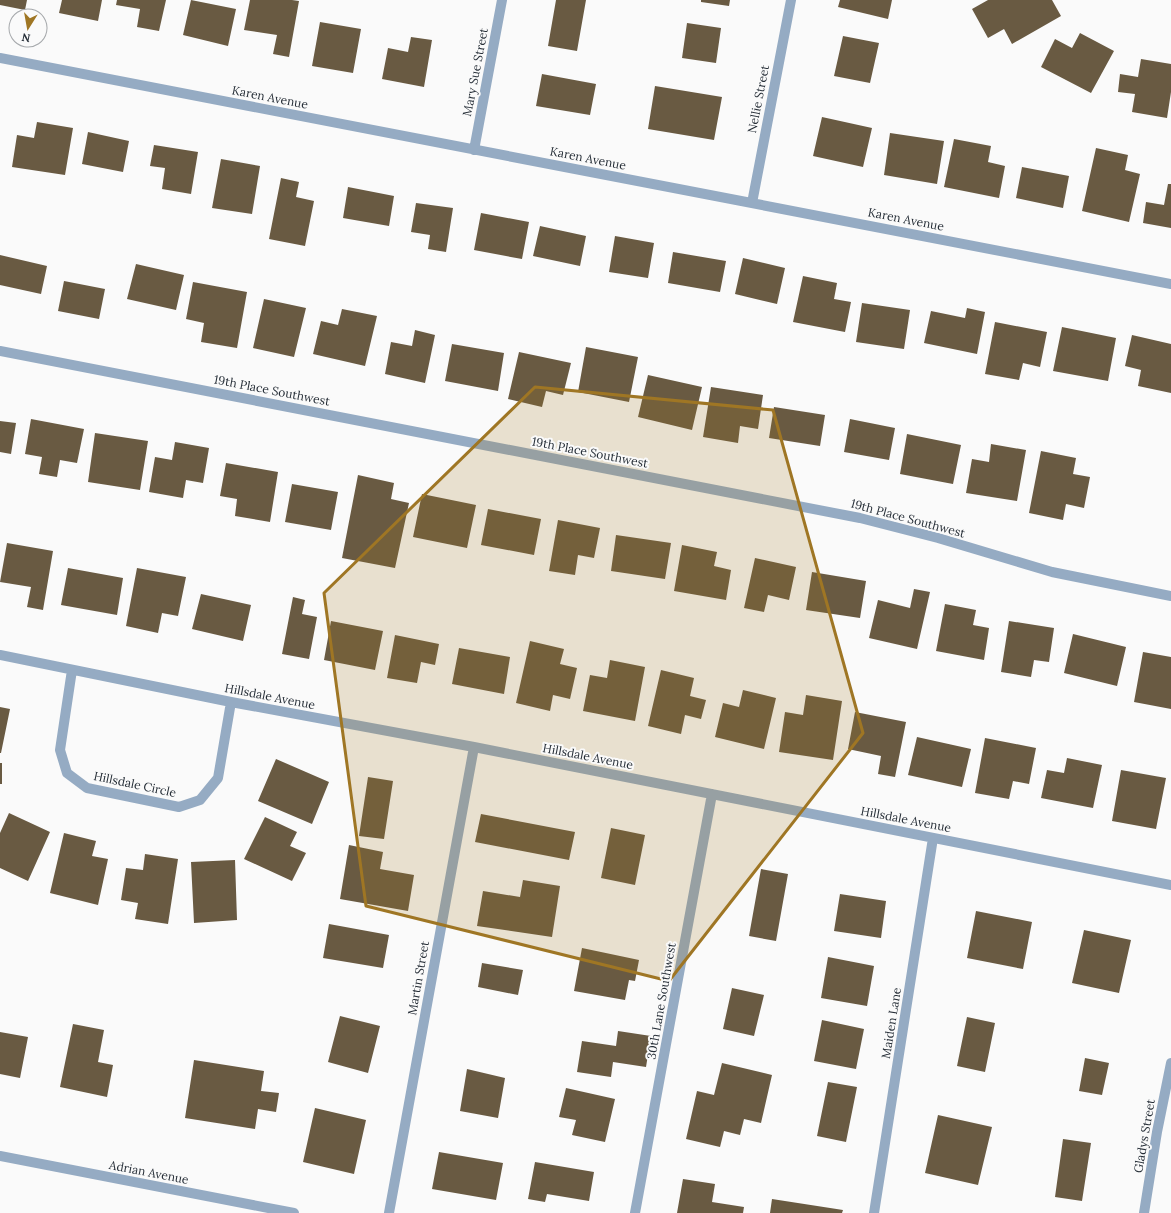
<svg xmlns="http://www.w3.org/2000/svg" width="1171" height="1213" font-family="Lora,serif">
	<rect width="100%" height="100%" fill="#fafafa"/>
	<!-- building -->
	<path fill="#695a42" d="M0,0h27l-2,10 -25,-5z
		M62,0h40l-4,21 -39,-8z
		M117,0h49l-7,31 -22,-4 3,-18 -24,-4z
		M191,0l45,9 -8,37 -45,-11z
		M250,0h42l7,1 -10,56 -16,-3 4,-19 -33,-5z
		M556,0h30l-9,51 -29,-5z
		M701,0h29l-1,6 -28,-4z
		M840,0h52l-4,19 -50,-12z
		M988,0h64l9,16 -49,28 -8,-15 -16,9 -16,-29z
		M320,22l41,7 -8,44 -41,-7z
		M687,23l34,5 -5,35 -34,-5z
		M1080,33l34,18 -23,42 -50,-26 14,-28 17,9z
		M843,36l36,7 -9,40 -36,-7z
		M411,37l21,3 -8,47 -42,-8 6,-31 20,4z
		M1141,59l30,5v28l-4,26 -35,-6 3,-18 -17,-2 2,-18 18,3z
		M542,74l54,10 -6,31 -54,-9z
		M655,86l67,11 -8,43 -66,-11z
		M822,117l50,11 -9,39 -50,-11z
		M37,122l36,6 -8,47 -53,-8 5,-32 17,3z
		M88,132l41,9 -6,31 -41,-8z
		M890,133l54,8 -7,43 -53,-9z
		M954,139l37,7 -3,16 17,4 -6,32 -55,-11z
		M154,145l44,7 -7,42 -29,-5 3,-21 -15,-2z
		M1096,148l32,7 -3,15 15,4 -11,48 -47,-11z
		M221,159l39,7 -8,48 -40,-6z
		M1022,167l47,9 -6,32 -47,-10z
		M281,178l18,4 -3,15 18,4 -9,45 -36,-7z
		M1168,184h3v44l-28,-5 3,-21 18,3z
		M348,187l46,9 -5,30 -46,-8z
		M416,203l37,5 -7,44 -18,-3 2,-14 -19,-3z
		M481,213l48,9 -7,37 -48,-9z
		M540,226l46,10 -6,30 -47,-10z
		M615,236l39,7 -6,35 -39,-6z
		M673,252l53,9 -6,31 -52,-9z
		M0,255l47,11 -6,28 -41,-9z
		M743,258l42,10 -8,36 -42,-10z
		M136,264l48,11 -8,35 -49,-11z
		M803,276l34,7 -3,16 17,3 -6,30 -52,-10z
		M64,281l41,8 -6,30 -41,-8z
		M193,282l54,10 -10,56 -36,-6 3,-19 -18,-4z
		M264,299l42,9 -12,49 -41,-9z
		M862,303l48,7 -6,39 -48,-7z
		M967,308l18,4 -8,42 -53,-11 7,-32 34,7z
		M342,309l35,7 -12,50 -52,-12 8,-33 17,4z
		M995,322l52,10 -7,35 -17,-4 -4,17 -34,-6z
		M1062,327l54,11 -8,43 -55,-10z
		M415,330l20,5 -10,48 -40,-9 6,-32 21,4z
		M1132,335l39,9v49l-33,-7 3,-16 -16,-4z
		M452,344l52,9 -6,38 -53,-10z
		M586,347l52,10 -9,45 -51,-10z
		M519,352l52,11 -8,32 -17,-4 -4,16 -34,-8z
		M648,375l54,12 -10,43 -54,-13z
		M711,387l52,8 -5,34 -18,-3 -2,17 -35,-6z
		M774,407l51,8 -5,31 -51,-8z
		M31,419l53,10 -7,34 -17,-3 -3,17 -18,-3 3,-17 -17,-3z
		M850,419l45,9 -6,32 -45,-8z
		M0,421l16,2 -5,31 -11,-2z
		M95,433l53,8 -8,49 -52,-8z
		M907,434l54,11 -8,39 -53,-10z
		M175,442l34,6 -6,35 -17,-3 -3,18 -34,-6 6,-35 17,3z
		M991,444l35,6 -9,51 -51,-8 6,-34 17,3z
		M1041,451l35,7 -3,16 17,3 -6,31 -18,-4 -3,16 -34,-7z
		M226,463l52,9 -8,50 -35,-6 2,-17 -17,-3z
		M358,475l36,8 -3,16 18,4 -14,65 -53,-10z
		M292,484l46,8 -7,38 -46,-8z
		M422,494l54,11 -9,43 -54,-11z
		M488,509l53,10 -7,36 -53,-10z
		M558,520l42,8 -6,30 -16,-3 -3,20 -26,-4z
		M616,535l55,8 -6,36 -54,-8z
		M7,543l46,8 -10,59 -16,-3 4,-20 -31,-5z
		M682,545l35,7 -3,14 17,4 -5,30 -52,-9z
		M755,558l41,9 -7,33 -21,-5 -4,17 -20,-4z
		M68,568l55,10 -6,37 -56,-10z
		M137,568l49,9 -8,39 -16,-3 -4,20 -32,-7z
		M812,572l54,9 -6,37 -54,-8z
		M914,589l16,3 -13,57 -48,-11 9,-38 32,8z
		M201,594l50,11 -8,36 -51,-12z
		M293,597l12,3 -3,14 15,3 -8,42 -27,-5z
		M945,604l31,6 -3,15 16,3 -5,32 -48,-9z
		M331,621l52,10 -8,39 -51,-10z
		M1009,621l45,7 -5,34 -15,-2 -3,17 -30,-5z
		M1073,634l53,13 -9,39 -53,-13z
		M395,635l44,9 -4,21 -14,-3 -4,21 -30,-5z
		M530,641l34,8 -4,15 17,4 -7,31 -17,-4 -3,16 -34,-8z
		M459,648l51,9 -6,37 -52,-10z
		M1143,652l28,5v52l-37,-7z
		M610,660l35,7 -10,54 -52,-10 7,-36 17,3z
		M661,670l33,8 -4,18 16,4 -5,19 -16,-4 -4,19 -33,-8z
		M743,690l33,8 -12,51 -49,-12 8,-34 16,4z
		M806,695l36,6 -9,59 -54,-8 6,-40 18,3z
		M0,707l10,2 -9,44h-1z
		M855,712l51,10 -11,55 -17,-3 3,-18 -33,-7z
		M917,737l54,12 -9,38 -54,-12z
		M985,738l51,10 -7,36 -16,-3 -4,18 -34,-6z
		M1067,758l35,7 -9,43 -52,-10 6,-28 17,3z
		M276,759l53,23 -17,42 -54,-23z
		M0,763h2v21h-2z
		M1121,770l45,8 -10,51 -44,-8z
		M368,777l25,4 -9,58 -25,-3z
		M9,813l41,19 -22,49 -28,-13v-35z
		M481,814l94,18 -6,28 -94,-18z
		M265,817l32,15 -7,14 16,7 -14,28 -48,-22z
		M611,828l34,7 -10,50 -34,-7z
		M64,833l32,8 -4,15 16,3 -10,46 -48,-12z
		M349,845l34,7 -3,17 34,6 -6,36 -68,-12z
		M145,854l33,5 -10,65 -33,-5 3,-16 -17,-3 5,-32 17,2z
		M235,860l2,60 -43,3 -3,-61z
		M761,869l27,5 -12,67 -27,-5z
		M523,880l37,6 -8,51 -75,-11 6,-35 37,6z
		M840,894l46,7 -5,37 -47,-7z
		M976,911l56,11 -9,47 -56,-11z
		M329,924l60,11 -6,33 -60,-10z
		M1084,930l47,10 -12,53 -47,-10z
		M582,948l57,12 -4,21 -6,-1 -4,20 -51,-9z
		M828,957l46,9 -7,40 -46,-8z
		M482,963l41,7 -5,25 -40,-8z
		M732,988l32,7 -10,41 -31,-7z
		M340,1016l40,10 -12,47 -40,-11z
		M967,1017l28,6 -10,49 -28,-6z
		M822,1020l42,9 -8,40 -42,-8z
		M73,1024l31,6 -6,32 15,3 -6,32 -47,-10z
		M618,1031l33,5 -5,31 -33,-5 -2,15 -34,-5 5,-31 34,5z
		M0,1032l28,5 -8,41 -20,-4z
		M1085,1058l24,5 -7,32 -23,-4z
		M194,1060l70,11 -3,20 18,2 -3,19 -18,-3 -3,20 -70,-11z
		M722,1063l50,12 -11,48 -17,-4 -4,16 -16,-4 -4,16 -34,-8 11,-48 17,4z
		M467,1069l38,9 -7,40 -38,-7z
		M828,1082l29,5 -11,55 -29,-6z
		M566,1088l49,11 -10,43 -33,-7 4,-15 -17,-3z
		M315,1108l51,12 -12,54 -51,-12z
		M938,1115l54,12 -14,58 -53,-12z
		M1063,1139l28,4 -9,58 -27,-4z
		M439,1152l64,11 -7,37 -64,-11z
		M535,1162l59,10 -5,29 -42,-7 -2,8 -17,-3z
		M683,1179l32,5 -3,18 32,5 -1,6h-66z
		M772,1199l71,11 -1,3h-72z"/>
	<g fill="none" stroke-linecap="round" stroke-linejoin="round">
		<!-- minor -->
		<path stroke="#95abc3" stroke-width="10" d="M0,58l1171,226
			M474,150l28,-150
			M752,203l39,-203
			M0,351l860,167 78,20 114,34 119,24
			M0,655l231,47 243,45 697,138
			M72,670l-12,80 7,23 20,15 92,19 21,-7 18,-22 13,-76
			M0,1156l294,57
			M389,1213l85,-466
			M635,1213l77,-419
			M874,1213l59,-375
			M1144,1213l13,-81 14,-69"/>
	</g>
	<!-- marked area -->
	<path fill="#9f7624" fill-opacity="0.2" stroke="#9f7624" stroke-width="3" stroke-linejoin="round" d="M535,387l238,23 90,323 -194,248 -303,-75 -42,-313z"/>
	<g text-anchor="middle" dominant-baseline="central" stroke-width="4" stroke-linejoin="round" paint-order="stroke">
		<!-- street labels -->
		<g font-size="12" fill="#272f38" stroke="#fafafa">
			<text transform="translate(475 72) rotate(-79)">Mary Sue Street</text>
			<text transform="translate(270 97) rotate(11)">Karen Avenue</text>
			<text transform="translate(758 99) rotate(-79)">Nellie Street</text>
			<text transform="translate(588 158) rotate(11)">Karen Avenue</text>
			<text transform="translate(906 219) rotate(11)">Karen Avenue</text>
			<text transform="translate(272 390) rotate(11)">19th Place Southwest</text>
			<text transform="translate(590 452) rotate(11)">19th Place Southwest</text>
			<text transform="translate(908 518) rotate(15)">19th Place Southwest</text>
			<text transform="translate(270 696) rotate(11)">Hillsdale Avenue</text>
			<text transform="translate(588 756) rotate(11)">Hillsdale Avenue</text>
			<text transform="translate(135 784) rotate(12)">Hillsdale Circle</text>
			<text transform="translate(906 819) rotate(11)">Hillsdale Avenue</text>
			<text transform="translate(418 978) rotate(-80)">Martin Street</text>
			<text transform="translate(661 1001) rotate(-80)">30th Lane Southwest</text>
			<text transform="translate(891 1023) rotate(-81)">Maiden Lane</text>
			<text transform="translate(1144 1136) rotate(-80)">Gladys Street</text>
			<text transform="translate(149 1172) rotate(11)">Adrian Avenue</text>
		</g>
	</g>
	<!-- north arrow -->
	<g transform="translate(28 28) rotate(191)"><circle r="19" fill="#fafafa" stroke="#a6a9ac"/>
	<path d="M0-3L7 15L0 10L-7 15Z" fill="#9f7624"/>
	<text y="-6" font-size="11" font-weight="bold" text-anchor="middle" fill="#272f38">N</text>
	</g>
</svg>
